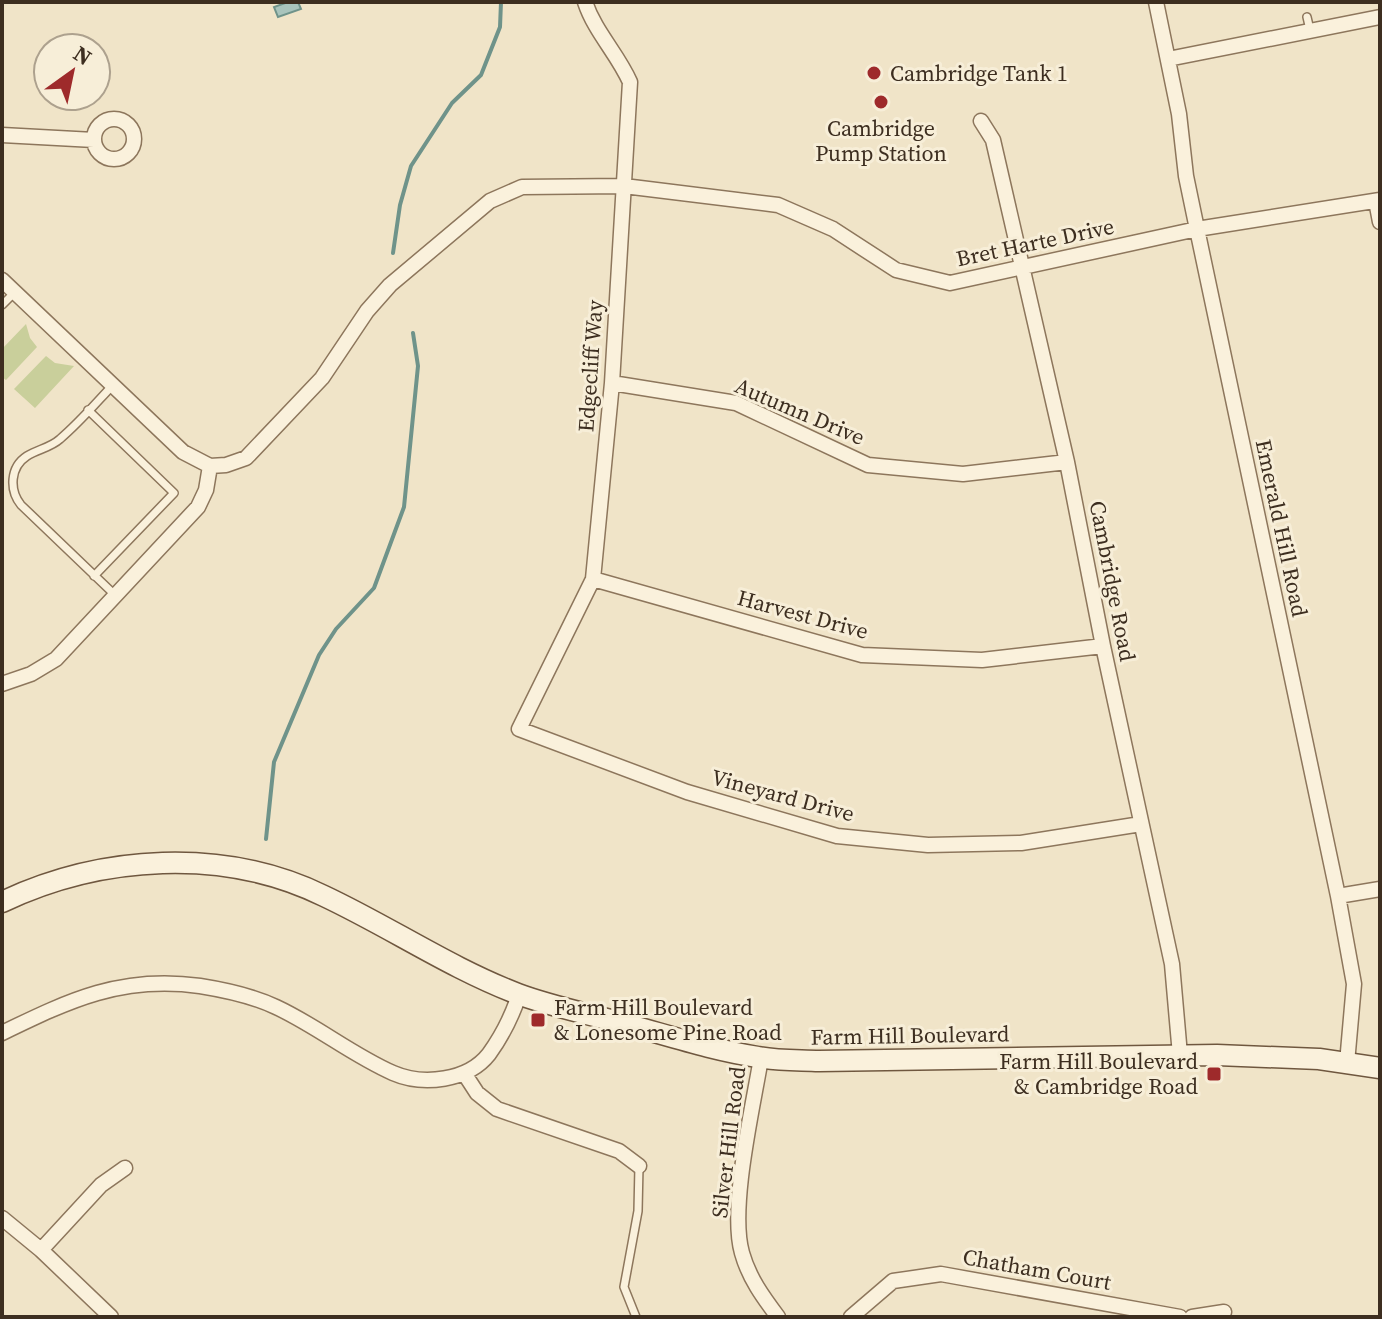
<svg xmlns="http://www.w3.org/2000/svg" width="1382" height="1319" font-family="'Source Serif 4',serif">
	<rect width="100%" height="100%" fill="#f0e4c8"/>
	<!-- green -->
	<path fill="#c9cf9b" d="M26,324l4,14 7,9 -31,33 -4,-3v-28z
		M46,356l9,7 19,3 -39,42 -21,-19z"/>
	<!-- water -->
	<path fill="#a9c4bc" stroke="#6f938a" stroke-width="2" d="M288,2h10l3,7 -23,8 -4,-10z"/>
	<g fill="none" stroke-linecap="round" stroke-linejoin="round">
		<!-- stream -->
		<path stroke="#6f938a" stroke-width="4" d="M393,253l7,-48 11,-39 41,-63 29,-28 19,-48 1,-25
			M266,839l8,-77 45,-107 17,-26 38,-41 30,-81 14,-141 -5,-33"/>
		<!-- service casing -->
		<g stroke="#8d765c" stroke-width="10">
			<path id="service" d="M1307,17l3,13
				M2,305l12,-12
				M113,385c-17,18 -34,38 -53,54 -10,9 -22,10 -33,17 -17,11 -18,34 -6,49l95,91
				M88,410l86,83 -80,83
				M636,1317l-12,-30 14,-76 1,-45"/>
		</g>
		<!-- minor casing -->
		<g stroke="#8d765c" stroke-width="17">
			<path id="minor" d="M585,2c10,30 32,51 45,80l-18,301 -19,196 -74,150 168,63 150,44 91,9 93,-2 120,-19
				M1156,2l23,112 7,62 11,53 141,667 16,88 -7,79
				M1168,59l212,-42
				M94 139a20 20 0 1 1 40 0a20 20 0 1 1-40 0Z
				M981,121l12,19 74,322 36,184 69,318 8,91
				M2,135l92,5
				M1376,201l4,21
				M2,280l181,172 27,14 16,-1 20,-7 76,-80 45,-67 23,-26 100,-84 32,-14 102,-1 154,19 55,24 63,41 54,13 247,-54 183,-29
				M612,383l124,20 132,62 95,9 104,-12
				M593,579l269,76 120,5 121,-14
				M2,684l29,-10 25,-15 142,-152 8,-17 4,-24
				M1338,896l42,-7
				M2,1033c68,-33 120,-58 198,-47 25,4 53,10 76,21 41,19 76,48 117,66 30,13 75,8 96,-19 13,-18 23,-38 30,-59
				M761,1058c-8,49 -32,150 -19,195 7,25 21,44 36,64
				M464,1073l13,20 20,16 122,42 20,15
				M2,1218l39,32 70,67
				M41,1250l60,-65 24,-17
				M851,1317l42,-36 48,-7 239,43
				M1192,1317l32,-5"/>
		</g>
		<!-- secondary casing -->
		<g stroke="#6f573f" stroke-width="23">
			<path id="secondary" d="M2,902c99,-47 222,-55 322,-6 66,31 126,72 194,98 32,12 67,19 100,28 46,12 93,28 140,35 20,4 41,3 61,4l398,-6 102,4 61,9"/>
		</g>
		<!-- service -->
		<use href="#service" stroke="#faf1dc" stroke-width="7"/>
		<!-- minor -->
		<use href="#minor" stroke="#faf1dc" stroke-width="14"/>
		<!-- secondary -->
		<use href="#secondary" stroke="#faf1dc" stroke-width="20"/>
	</g>
	<!-- markers -->
	<g fill="#9e2a2b" stroke="#f7eed8" stroke-width="3">
		<circle cx="874" cy="73" r="8"/>
		<circle cx="881" cy="102" r="8"/>
		<rect x="530" y="1012" width="16" height="16" rx="4"/>
		<rect x="1206" y="1066" width="16" height="16" rx="4"/>
	</g>
	<g text-anchor="middle" dominant-baseline="central" stroke-width="6" stroke-linejoin="round" paint-order="stroke">
		<!-- poi labels -->
		<g font-size="22" fill="#3d2e20" stroke="#f7eed8" text-anchor="start">
			<text x="890" y="73">Cambridge Tank 1</text>
			<text x="881" y="128" text-anchor="middle">Cambridge<tspan x="881" dy="25">Pump Station</tspan></text>
			<text x="554" y="1007">Farm Hill Boulevard<tspan x="554" dy="25">&amp; Lonesome Pine Road</tspan></text>
			<text x="1198" y="1061" text-anchor="end">Farm Hill Boulevard<tspan x="1198" dy="25">&amp; Cambridge Road</tspan></text>
		</g>
		<!-- street labels -->
		<g font-size="22" fill="#3d2e20" stroke="#f7eed8">
			<text transform="translate(1035 242) rotate(-12)">Bret Harte Drive</text>
			<text transform="translate(590 366) rotate(-86)">Edgecliff Way</text>
			<text transform="translate(800 411) rotate(23)">Autumn Drive</text>
			<text transform="translate(1282 528) rotate(78)">Emerald Hill Road</text>
			<text transform="translate(1113 581) rotate(79)">Cambridge Road</text>
			<text transform="translate(803 614) rotate(15)">Harvest Drive</text>
			<text transform="translate(783 795) rotate(15)">Vineyard Drive</text>
			<text transform="translate(910 1035) rotate(-1)">Farm Hill Boulevard</text>
			<text transform="translate(728 1142) rotate(-83)">Silver Hill Road</text>
			<text transform="translate(1037 1269) rotate(10)">Chatham Court</text>
		</g>
	</g>
	<!-- border -->
	<rect width="1382" height="1319" fill="none" stroke="#3d2e20" stroke-width="8"/>
	<!-- north arrow -->
	<g transform="translate(72 72) rotate(33)"><circle r="38" fill="#f7eed8" stroke="#ada18e" stroke-width="2"/>
	<path d="M0-6L14 30L0 20L-14 30Z" fill="#9e2a2b"/>
	<text y="-12" font-size="22" font-weight="bold" text-anchor="middle" fill="#3d2e20">N</text>
	</g>
</svg>
